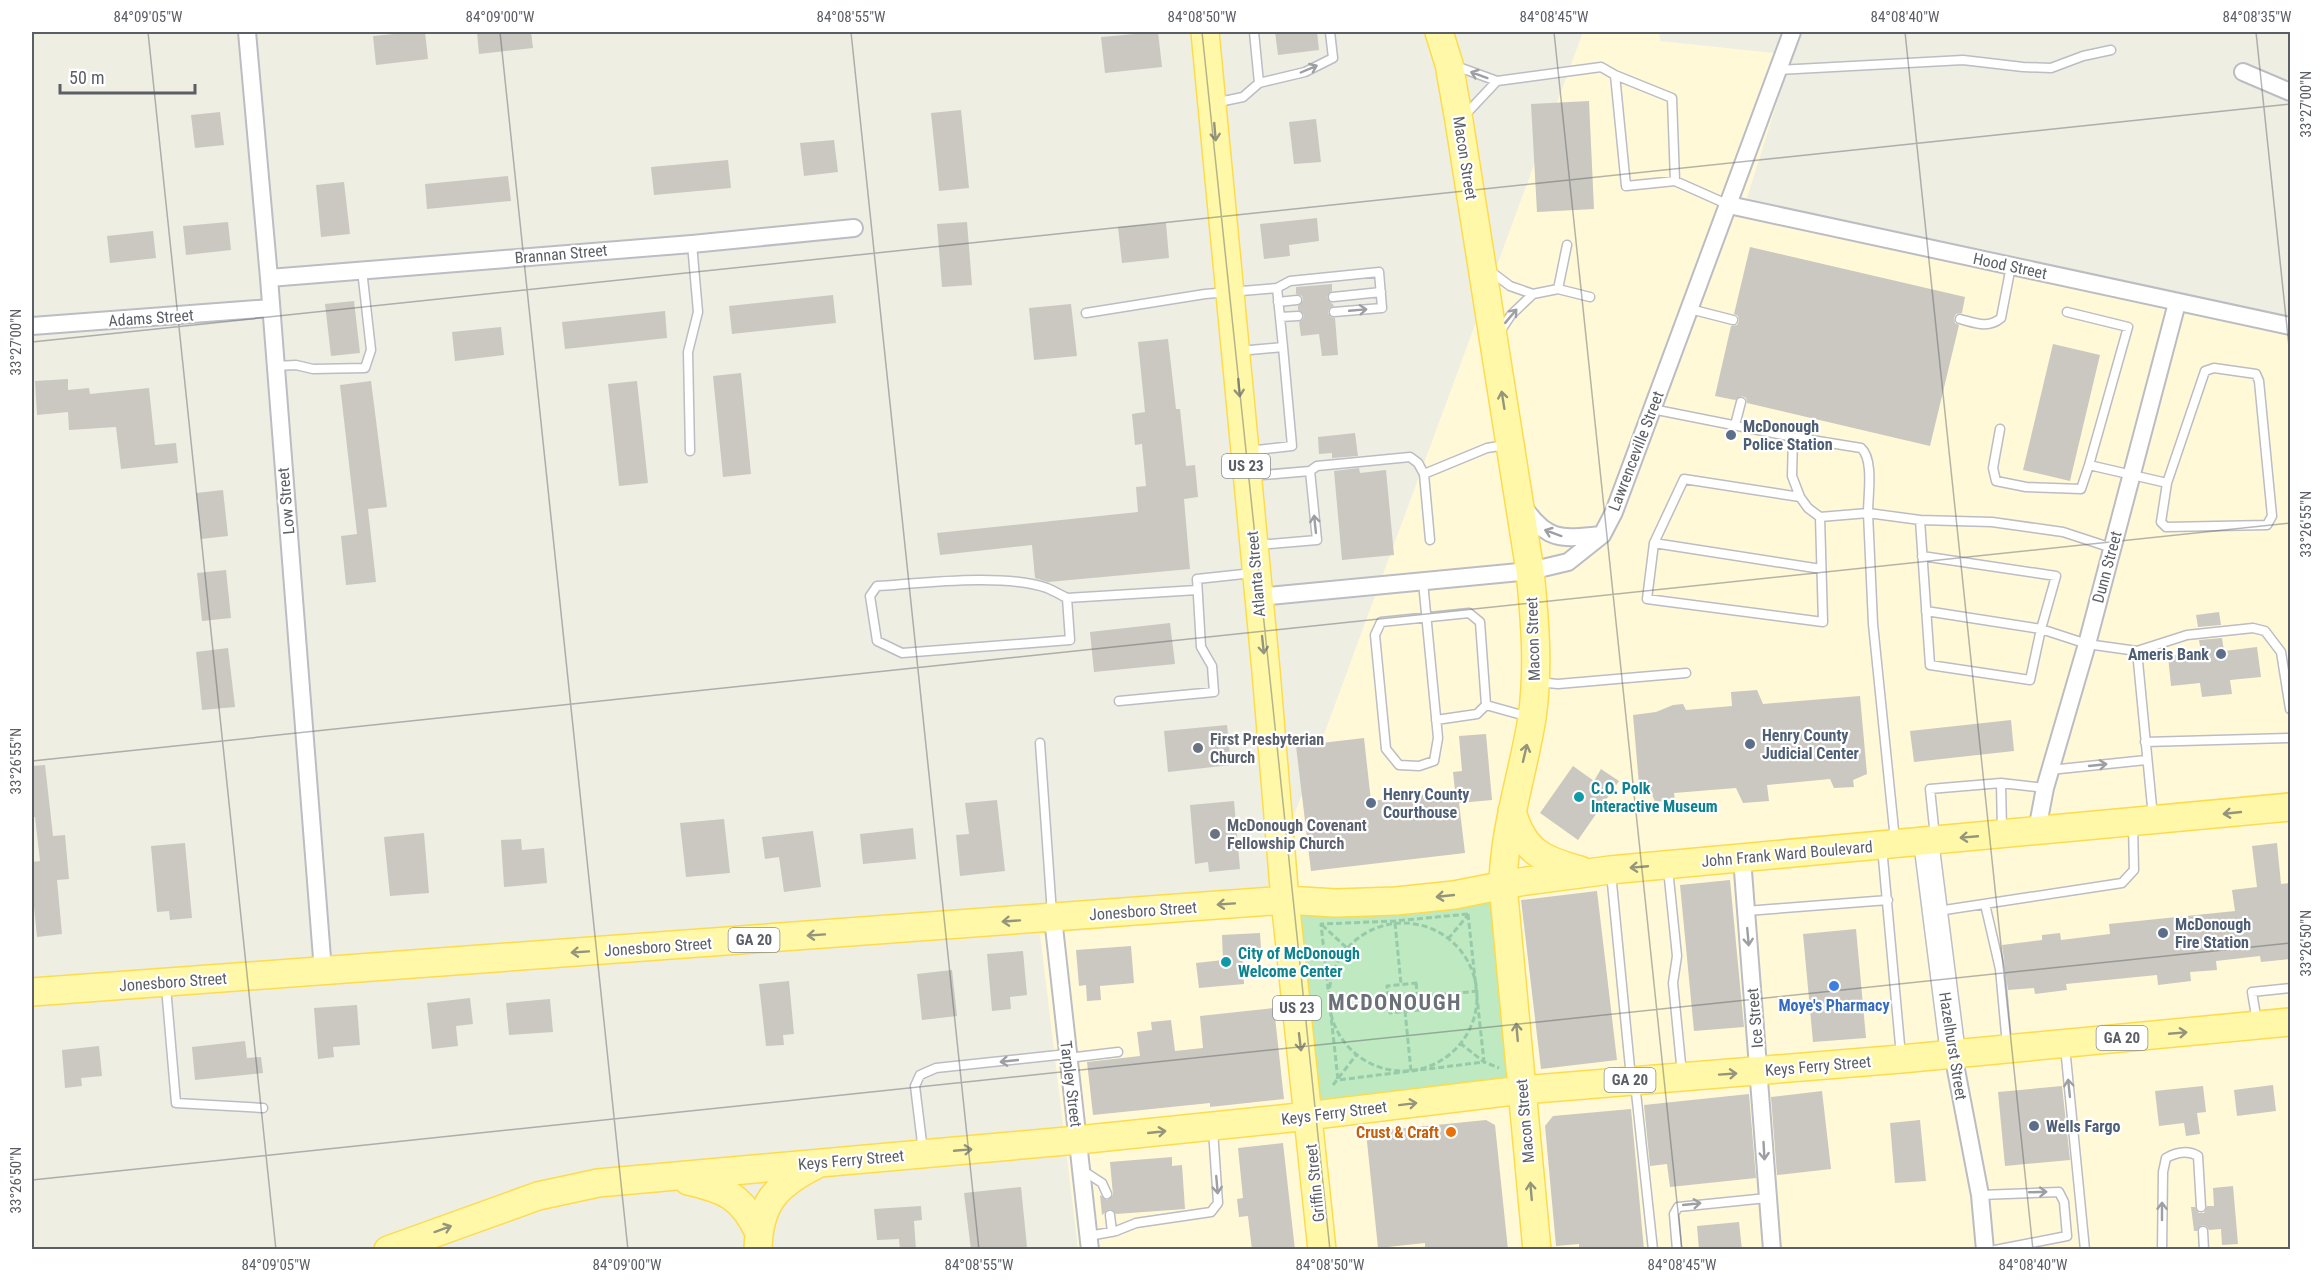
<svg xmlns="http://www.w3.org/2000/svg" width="2322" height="1281" font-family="'Roboto Condensed',sans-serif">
	<rect width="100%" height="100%" fill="#efeee3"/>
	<!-- commercial -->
	<path fill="#fff9d8" d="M1583,32h76l1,9 132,14 -47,149 545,128v917h-1212l-38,-315 217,-18z"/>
	<!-- green -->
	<path fill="#bee9c1" d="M1503,885l19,205 -213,26 -24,-216z"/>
	<!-- building -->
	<path fill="#cac8c0" d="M416,32h9l3,27 -52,6 -3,-29z
		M477,32h54l2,16 -54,6z
		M1158,32l4,35 -57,6 -4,-36z
		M1275,32h42l2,18 -41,5z
		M1589,101l5,108 -57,3 -6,-108z
		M961,110l8,78 -30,3 -8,-78z
		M220,112l4,33 -29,3 -4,-33z
		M1316,119l5,43 -27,2 -5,-42z
		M834,140l4,32 -34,4 -4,-33z
		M728,160l3,28 -77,7 -3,-28z
		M508,176l3,25 -84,8 -2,-25z
		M344,182l6,52 -29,3 -5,-52z
		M1317,218l2,23 -30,4 1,11 -26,3 -4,-35z
		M228,222l3,28 -45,5 -3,-29z
		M967,222l5,63 -30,2 -5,-63z
		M1166,223l3,35 -47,5 -4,-36z
		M153,231l3,27 -46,5 -3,-27z
		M1750,247l215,50 -3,16 -6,1 -2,4 1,5 4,2 -29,121 -183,-43 -1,-5 -4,-2 -7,4 -20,-4 16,-70 6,-1 2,-4 -1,-5 -4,-2z
		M1332,284v7l-5,6 7,9 -5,3 -1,4 3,4 4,1 3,37 -16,1 -3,-22 -18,2 -2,-14 4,-3 1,-4 -6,-5v-4l5,-6 -1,-4 -6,-2v-7z
		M833,295l3,28 -104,11 -3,-28z
		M354,301l6,52 -29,3 -6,-52z
		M1071,304l6,52 -43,4 -5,-52z
		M665,311l2,27 -102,11 -3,-27z
		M501,327l3,28 -49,6 -3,-29z
		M1168,339l8,70h4l6,57 9,-1 3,32 -14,2 6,70 -142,13 -13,-4 -3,-33 -92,10 -3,-22 201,-21 -2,-25 10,-1 -4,-42 -7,1 -3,-31 13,-2 -7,-70z
		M2053,344l47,11 -30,126 -47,-11z
		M741,373l10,101 -28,3 -10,-101z
		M68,379v11l21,-2 1,6 59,-6 6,57 21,-2 2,20 -57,6 -5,-42 -47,3 -1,-18 -31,3 -2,-34z
		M371,381l16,126 -19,2 8,73 -30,3 -5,-49 16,-2 -17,-149z
		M637,381l11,102 -29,3 -11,-102z
		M1355,433l3,23 -26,2v-5l-13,1 -1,-17z
		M1359,468l1,5 26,-3 8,85 -52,5 -8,-89z
		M223,490l5,46 -27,3 -5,-46z
		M226,570l5,48 -29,3 -5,-48z
		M2219,612l2,13 -23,2 -2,-12z
		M1170,623l5,41 -81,8 -4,-40z
		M2222,638l2,13 33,-4 4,30 -31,3 2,14 -30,3 -2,-14 -29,3 -3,-30 33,-4 -2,-12z
		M228,648l7,59 -33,3 -6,-58z
		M1757,690l6,14 97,-8 7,78 -14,6 1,7 -20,1 -4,-9 -63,6 2,16 -26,2 -7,-15 -62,5 1,7 -20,2 -3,-8 -12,2 -7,-81 23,-3 17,-7 10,-1 3,6 46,-4 -1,-14z
		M2011,720l3,31 -100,11 -4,-31z
		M1227,725l4,40 -63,7 -4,-41z
		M1486,734l6,66 -33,3 6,50 -154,18 -15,-125 68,-8 7,63 84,-10 -2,-19 9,-1 -3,-35z
		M45,765l8,71 12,-1 4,44 -12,1 5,54 -25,3 -5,-51v-24l8,-1 -5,-44h-3v-51z
		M1573,766l21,15 7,-12 18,12 -41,59 -38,-27z
		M997,800l8,71 -45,5 -4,-41 13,-1 -4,-31z
		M1234,801l6,68 -31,3 -1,-10 -13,2 -5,-59z
		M724,819l6,54 -44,4 -6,-54z
		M913,828l3,31 -53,5 -3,-30z
		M813,831l8,56 -37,5 -5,-35 -14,2 -3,-22z
		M424,833l5,60 -39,3 -6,-59z
		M521,839l1,11 22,-2 3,35 -43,4 -3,-47z
		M185,843l7,75 -22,2 -1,-9 -12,1 -6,-66z
		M2277,843l4,41 9,-1v76l-29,3 -1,-6 -44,5 1,9 -27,2 1,9 -33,4 -1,-10 -91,9 1,6 -32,4 -1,-6 -26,2 -6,-45 40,-5v-5l18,-2 1,7 49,-6 -1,-10 126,-13 -3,-21 25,-3 -5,-41z
		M1730,880l14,147 -50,4 -14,-146z
		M1597,891l20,169 -76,9 -20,-169z
		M1856,929l10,109 -53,4 -10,-108z
		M1260,933l1,16 -19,2 2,33 -45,4 -3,-25 27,-3 -1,-25z
		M1131,946l3,37 -34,3 1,14 -14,1 -1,-16 -7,1 -3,-36z
		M1023,951l4,44 -17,2 1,12 -19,2 -5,-57z
		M952,970l5,46 -35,4 -5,-46z
		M789,981l5,53 -11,1 1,10 -18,1 -7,-62z
		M470,998l3,26 -17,2 2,20 -26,3 -5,-46z
		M550,999l3,33 -44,3 -3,-32z
		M357,1005l3,40 -27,2 1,10 -16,2 -4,-51z
		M1274,1008l10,91 -74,8v-4l-117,12 -6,-53 53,-6 -3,-24 15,-2 -1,-8 20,-2 4,31 28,-3 -3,-32z
		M245,1041l2,17 14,-1 2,16 -68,7 -3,-33z
		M99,1046l3,30 -21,2 1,8 -17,2 -3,-38z
		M2273,1085l3,26 -39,5 -3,-26z
		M2062,1086l8,74 -65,6 -7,-74z
		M2203,1086l3,26 -9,1 3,21 -14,2 -2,-13 -25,3 -4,-35z
		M1822,1091l9,78 -54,6 -6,-78z
		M1749,1094l7,84 -86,9 -3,-23 -17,2 -6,-61z
		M1631,1109l13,141h-65v-6l-23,2 -11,-120 8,-10z
		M1486,1120l9,5 13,125h-83v-7l-47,5 -12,-116z
		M1920,1120l6,61 -31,2 -5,-60z
		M1283,1143l12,107h-43l-4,-34 -9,1 -2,-18 6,-1 -5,-50z
		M1172,1157v9l10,-1 3,44 -69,5 -6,-5 -8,6 -2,-20 7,5 6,-5 -3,-33z
		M2233,1186l5,58 -16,1 -1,-16 -12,1 -3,-4 -4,-1 -5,6h-3l-3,-24h4l4,6h5l3,-7h7l-1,-18z
		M1021,1187l6,60 -25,3h-31l-7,-57z
		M921,1206l1,14 -8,1 2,29h-16l-1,-11 -22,1 -3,-31z
		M1739,1222l3,28h-43l-2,-24z"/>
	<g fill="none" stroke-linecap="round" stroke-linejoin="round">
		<!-- service casing -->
		<g stroke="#bbbdc3" stroke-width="11">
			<path id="service" d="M1254,32l5,51
				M1453,65l44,16 -33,35
				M1778,70l185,-10 60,7 28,1 32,-12 28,-6
				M1497,81l104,-14 14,8 11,111 49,-5 -3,-83 -57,-23
				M1214,103l29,-6 16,-14 46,-11 28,-14 -3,-26
				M1675,181l54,24
				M1489,270l21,16 23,8
				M1277,288l13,-7 89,-9 3,36 -48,4
				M1558,289l32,8
				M1333,297l48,-5
				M1278,302l19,-2
				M1690,309l43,11
				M2067,312l61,15 -39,138 78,18 -6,39 5,5 101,-2 5,-9 -13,-135 -3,-7 -42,-6 -9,3 -38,112
				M1086,313l119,-19 72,-6 6,59
				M1280,317l18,-1
				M1960,319c15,4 28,10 41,-1l10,-52
				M1499,333l12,-18 22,-21 25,-5 9,-44
				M1239,351l44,-4 9,99 -44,5
				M275,366l21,-1 17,4 52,-1 6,-18 -9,-80
				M1652,409l141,28 -1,39 8,21 -116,-18 -30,64 -7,56 176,23 -3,-105 48,-4 5,111 22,216
				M1735,425l6,-23
				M2000,429l-7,39 3,13 30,6 55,2 8,-24
				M1793,437l68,11c13,11 7,47 7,65l52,7 10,145 100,15 11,-51 15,-53 -134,-20
				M690,451l-2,-99 10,-40 -6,-68
				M1310,471l7,-5 93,-9 8,6 6,11 6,66
				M1424,474l63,-26 19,-3
				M1251,476l59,-5 7,69 -60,5
				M1800,497l8,11 12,9
				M1920,520l72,2 71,10 49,16
				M1654,543l167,26
				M1423,582l15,156 -4,23 -15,5 -20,-1 -13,-16 -11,-114 6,-13 88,-9 11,9 6,83 -9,9 -41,6
				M1067,598c-6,-3 -13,-7 -20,-10 -43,-15 -124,-5 -170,-2l-7,10 7,45 25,12 168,-13 -3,-42 130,-8
				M1926,611l115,18 46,15 50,7 16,166
				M2137,651l50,-16 66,-7 12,3 16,21 9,57
				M1537,682l21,2 128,-11
				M1119,701l95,-9 -2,-26 -11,-19 -4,-68 56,-6
				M1486,705l43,12
				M2145,742l145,-4
				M1040,743l12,171
				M2050,770l96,-10
				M2001,783l1,47
				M1935,837l-5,-48 71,-6 44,5
				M1882,847l19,209
				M1668,869l9,87 -4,27 9,91
				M1611,873l20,205
				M1985,904l15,65 7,76
				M1746,911l142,-11
				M1938,911l184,-28 12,-13 -1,-46
				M166,987l10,116 87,5
				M2257,1022l-5,-30 38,-4
				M2065,1047l20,203
				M1068,1058l50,-6
				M1635,1083l18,167
				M923,1151l-8,-65 5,-11 16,-7 131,-14
				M1082,1170l20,13 5,11
				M1980,1195l79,-3 5,10 3,34 -72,14
				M1110,1215l2,17
				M2203,1231l1,19
				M1089,1236l27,-5 20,-8 75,-11 7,-9 -5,-73
				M1677,1250l-3,-36 4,-7 89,-9
				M2162,1250l1,-78 3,-14c11,-6 22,-8 32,-2l3,51"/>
		</g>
		<!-- minor casing -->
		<g stroke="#bbbdc3" stroke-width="20">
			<path id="minor" d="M247,32l22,246 54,693
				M2243,72l47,20
				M1729,205l561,121
				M269,278l423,-34 162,-16
				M32,326l239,-18
				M1525,509c24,34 39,29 77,26
				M1258,597l272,-26 38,-9 34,-27 12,-23 178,-480
				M2037,830l8,-42 42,-144 90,-341
				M1742,858l30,392
				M1053,918l37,332
				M1953,1054l27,141 5,55"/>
		</g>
		<!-- secondary casing -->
		<g stroke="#bcbfc6" stroke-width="27">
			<path id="secondary" d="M1926,841l27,213"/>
		</g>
		<!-- primary casing -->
		<g stroke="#fddb4f" stroke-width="30">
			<path id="primary" d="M1205,32l61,639 19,229 37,350
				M1439,32l10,32 10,57 71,450c5,50 9,98 2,147 -9,56 -28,110 -29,167l34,365
				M1512,811c11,40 30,49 68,59
				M32,992l1253,-92 51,3 60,-2 58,-6 66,-13 90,-12 680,-63
				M688,1181c36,8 54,15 70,50
				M388,1250l150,-54 60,-13 480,-43 212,-22 232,-28 379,-31 389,-37
				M758,1250c1,-46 17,-64 56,-84"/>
		</g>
		<!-- path -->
		<path stroke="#96caa9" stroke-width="3" stroke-dasharray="6 3" stroke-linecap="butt" d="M1468,914l16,148 -146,18 -17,-156 74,-3z
			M1395,923l6,61
			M1329 997a74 74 0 1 1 148 0a74 74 0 1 1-148 0Z
			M1322,925l26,24
			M1448,939l20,-24
			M1416,983l3,27 -29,3 -3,-27z
			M1418,997l60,-6
			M1329,1007l60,-7
			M1405,1011l6,60
			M1460,1043l24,19 15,6
			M1333,1085l24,-31"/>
		<!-- service -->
		<use href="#service" stroke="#fff" stroke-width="8"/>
		<!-- minor -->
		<use href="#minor" stroke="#fff" stroke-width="16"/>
		<!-- secondary -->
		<use href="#secondary" stroke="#fff" stroke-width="24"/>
		<!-- primary -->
		<use href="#primary" stroke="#fff8a8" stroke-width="27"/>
	</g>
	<!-- one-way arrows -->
	<defs><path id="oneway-shaft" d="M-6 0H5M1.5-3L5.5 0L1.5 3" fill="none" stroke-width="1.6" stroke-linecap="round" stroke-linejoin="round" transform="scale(1.5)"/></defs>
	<g stroke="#9d9fa3">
		<use href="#oneway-shaft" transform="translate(1309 69) rotate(-23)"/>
		<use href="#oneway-shaft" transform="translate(1479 75) rotate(-160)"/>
		<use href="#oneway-shaft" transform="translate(1358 310) rotate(-5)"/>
		<use href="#oneway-shaft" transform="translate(1511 316) rotate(-50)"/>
		<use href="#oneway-shaft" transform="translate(1315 524) rotate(-96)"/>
		<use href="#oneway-shaft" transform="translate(1553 533) rotate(-160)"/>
		<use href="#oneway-shaft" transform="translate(2098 765) rotate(-6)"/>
		<use href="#oneway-shaft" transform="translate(1748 937) rotate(85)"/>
		<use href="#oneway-shaft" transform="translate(1009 1061) rotate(174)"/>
		<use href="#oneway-shaft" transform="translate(2069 1088) rotate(-96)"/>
		<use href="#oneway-shaft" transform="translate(1764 1151) rotate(87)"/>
		<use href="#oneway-shaft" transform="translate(1217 1185) rotate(85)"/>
		<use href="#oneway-shaft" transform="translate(2038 1192) rotate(-2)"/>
		<use href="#oneway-shaft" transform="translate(1692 1204) rotate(-6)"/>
		<use href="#oneway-shaft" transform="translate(2162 1211) rotate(-90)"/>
	</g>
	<g stroke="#94957c">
		<use href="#oneway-shaft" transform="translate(1215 132) rotate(85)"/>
		<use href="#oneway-shaft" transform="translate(1239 388) rotate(85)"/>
		<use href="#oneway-shaft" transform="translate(1503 400) rotate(-99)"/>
		<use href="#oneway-shaft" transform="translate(1263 645) rotate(84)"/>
		<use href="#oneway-shaft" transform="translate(1525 753) rotate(-77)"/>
		<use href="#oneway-shaft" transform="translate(2232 813) rotate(174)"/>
		<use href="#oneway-shaft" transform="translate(1969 837) rotate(175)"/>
		<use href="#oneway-shaft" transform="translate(1639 867) rotate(175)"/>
		<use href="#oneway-shaft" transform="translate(1445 896) rotate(174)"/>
		<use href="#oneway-shaft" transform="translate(1226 904) rotate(176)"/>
		<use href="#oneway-shaft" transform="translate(1011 921) rotate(176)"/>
		<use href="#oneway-shaft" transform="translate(816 935) rotate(176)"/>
		<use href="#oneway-shaft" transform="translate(580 952) rotate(176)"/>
		<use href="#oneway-shaft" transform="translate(1517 1032) rotate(-95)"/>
		<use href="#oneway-shaft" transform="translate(2178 1033) rotate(-5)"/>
		<use href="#oneway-shaft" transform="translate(1300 1042) rotate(83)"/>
		<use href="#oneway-shaft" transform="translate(1728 1074) rotate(-4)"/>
		<use href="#oneway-shaft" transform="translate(1408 1104) rotate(-7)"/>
		<use href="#oneway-shaft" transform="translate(1157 1132) rotate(-6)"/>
		<use href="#oneway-shaft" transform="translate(963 1150) rotate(-5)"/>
		<use href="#oneway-shaft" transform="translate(1531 1191) rotate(-95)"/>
		<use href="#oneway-shaft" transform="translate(443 1229) rotate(-20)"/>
	</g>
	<!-- ticks -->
	<path fill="none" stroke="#5b5f65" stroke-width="1.5" stroke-opacity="0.45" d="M148,32l128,1218M500,32l128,1218M851,32l128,1218M1202,32l128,1218M1554,32l128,1218M1905,32l128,1218M2256,32l34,324M32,342l2258,-238M32,761l2258,-238M32,1180l2258,-237"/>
	<!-- markers -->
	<g fill="#5c6f8a" stroke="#fff" stroke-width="2">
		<circle cx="1731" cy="435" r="6"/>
		<circle cx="2221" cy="654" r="6"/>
		<circle cx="1750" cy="744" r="6"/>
		<circle cx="1371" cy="803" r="6"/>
		<circle cx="2163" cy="933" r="6"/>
		<circle cx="2034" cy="1126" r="6"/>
	</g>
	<g fill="#6b7280" stroke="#fff" stroke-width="2">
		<circle cx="1198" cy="748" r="6"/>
		<circle cx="1215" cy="834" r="6"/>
	</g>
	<g fill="#0f9aa8" stroke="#fff" stroke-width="2">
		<circle cx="1579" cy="797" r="6"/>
		<circle cx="1226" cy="962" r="6"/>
	</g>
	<circle fill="#3f7fe0" stroke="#fff" stroke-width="2" cx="1834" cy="986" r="6"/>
	<circle fill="#e8710a" stroke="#fff" stroke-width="2" cx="1451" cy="1132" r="6"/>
	<g text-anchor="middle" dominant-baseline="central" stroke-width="4.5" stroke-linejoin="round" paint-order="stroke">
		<!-- shield labels -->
		<g fill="#fff" stroke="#8c8f93" stroke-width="1.5">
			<rect x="1222" y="454" width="48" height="24" rx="4.5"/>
			<rect x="728.5" y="928" width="51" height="24" rx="4.5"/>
			<rect x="1273" y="996" width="48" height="24" rx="4.5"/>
			<rect x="2096.5" y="1026" width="51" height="24" rx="4.5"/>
			<rect x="1604.5" y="1068" width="51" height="24" rx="4.5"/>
		</g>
		<g font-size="15" font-weight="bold" fill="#5b5f65">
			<text x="1246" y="466">US 23</text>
			<text x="754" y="940">GA 20</text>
			<text x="1297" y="1008">US 23</text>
			<text x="2122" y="1038">GA 20</text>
			<text x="1630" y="1080">GA 20</text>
		</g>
		<!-- street labels -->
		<g font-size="16" fill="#5b5f65" stroke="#fff">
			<text transform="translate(1465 158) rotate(81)">Macon Street</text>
			<text transform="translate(561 254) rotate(-5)">Brannan Street</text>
			<text transform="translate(2010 266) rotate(12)">Hood Street</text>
			<text transform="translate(151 318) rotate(-4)">Adams Street</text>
			<text transform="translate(1636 451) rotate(-69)">Lawrenceville Street</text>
			<text transform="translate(286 501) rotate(-95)">Low Street</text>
			<text transform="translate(2107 567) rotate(-75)">Dunn Street</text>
			<text transform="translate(1256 574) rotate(-95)">Atlanta Street</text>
			<text transform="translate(1533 639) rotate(-92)">Macon Street</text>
			<text transform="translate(1787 854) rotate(-5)">John Frank Ward Boulevard</text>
			<text transform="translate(1143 911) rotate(-4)">Jonesboro Street</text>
			<text transform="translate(658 947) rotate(-4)">Jonesboro Street</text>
			<text transform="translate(173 982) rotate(-4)">Jonesboro Street</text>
			<text transform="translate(1755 1018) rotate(-95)">Ice Street</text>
			<text transform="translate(1953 1046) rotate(81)">Hazelhurst Street</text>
			<text transform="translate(1818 1066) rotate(-5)">Keys Ferry Street</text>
			<text transform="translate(1071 1084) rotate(83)">Tarpley Street</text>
			<text transform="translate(1334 1113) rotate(-7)">Keys Ferry Street</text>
			<text transform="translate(1525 1121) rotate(-95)">Macon Street</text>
			<text transform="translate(851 1160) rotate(-5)">Keys Ferry Street</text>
			<text transform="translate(1315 1183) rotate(-96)">Griffin Street</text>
		</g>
		<!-- service labels -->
		<g font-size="16" font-weight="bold" fill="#4e5e75" stroke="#fff" text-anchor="start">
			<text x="1743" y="426">McDonough<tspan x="1743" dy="18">Police Station</tspan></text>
			<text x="2209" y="654" text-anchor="end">Ameris Bank</text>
			<text x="1762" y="735">Henry County<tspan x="1762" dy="18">Judicial Center</tspan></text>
			<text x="1383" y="794">Henry County<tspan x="1383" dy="18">Courthouse</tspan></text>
			<text x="2175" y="924">McDonough<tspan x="2175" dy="18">Fire Station</tspan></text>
			<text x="2046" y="1126">Wells Fargo</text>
		</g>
		<!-- worship labels -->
		<g font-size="16" font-weight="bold" fill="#5b616d" stroke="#fff" text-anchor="start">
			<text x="1210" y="739">First Presbyterian<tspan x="1210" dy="18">Church</tspan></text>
			<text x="1227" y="825">McDonough Covenant<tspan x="1227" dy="18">Fellowship Church</tspan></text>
		</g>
		<!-- culture labels -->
		<g font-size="16" font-weight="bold" fill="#0d838f" stroke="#fff" text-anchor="start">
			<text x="1591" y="788">C.O. Polk<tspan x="1591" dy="18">Interactive Museum</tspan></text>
			<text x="1238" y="953">City of McDonough<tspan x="1238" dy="18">Welcome Center</tspan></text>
		</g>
		<!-- shop labels -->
		<g font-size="16" font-weight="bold" fill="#366cbe" stroke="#fff">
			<text x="1834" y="1005">Moye's Pharmacy</text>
		</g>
		<!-- food labels -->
		<g font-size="16" font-weight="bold" fill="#c56008" stroke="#fff" text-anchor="end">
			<text x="1439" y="1132">Crust &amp; Craft</text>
		</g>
		<!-- district labels -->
		<g font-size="22" font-weight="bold" letter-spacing="1.5" fill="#6c7177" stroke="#fff">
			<text x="1395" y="1002">MCDONOUGH</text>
		</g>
	</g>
	<!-- border -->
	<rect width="2322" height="1281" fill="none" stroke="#ffffff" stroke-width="66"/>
	<!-- scale -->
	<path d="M60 84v9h135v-9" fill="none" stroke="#5b5f65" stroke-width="3"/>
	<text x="69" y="84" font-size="18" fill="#5b5f65" stroke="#ffffff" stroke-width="4.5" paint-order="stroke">50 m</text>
	<rect x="33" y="33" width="2256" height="1215" fill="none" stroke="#5b5f65" stroke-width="2"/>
	<g font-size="15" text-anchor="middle" fill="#5b5f65">
		<text x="148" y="22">84°09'05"W</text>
		<text x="500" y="22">84°09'00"W</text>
		<text x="851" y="22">84°08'55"W</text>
		<text x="1202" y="22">84°08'50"W</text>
		<text x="1554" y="22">84°08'45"W</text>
		<text x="1905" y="22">84°08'40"W</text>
		<text x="2257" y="22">84°08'35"W</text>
		<text transform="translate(2306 104) rotate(-90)" y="5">33°27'00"N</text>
		<text transform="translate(16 342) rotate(-90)" y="5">33°27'00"N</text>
		<text transform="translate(2306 524) rotate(-90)" y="5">33°26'55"N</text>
		<text transform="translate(16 761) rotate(-90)" y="5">33°26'55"N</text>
		<text transform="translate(2306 943) rotate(-90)" y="5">33°26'50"N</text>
		<text transform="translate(16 1180) rotate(-90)" y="5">33°26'50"N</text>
		<text x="276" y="1270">84°09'05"W</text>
		<text x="627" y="1270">84°09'00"W</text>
		<text x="979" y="1270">84°08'55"W</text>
		<text x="1330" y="1270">84°08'50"W</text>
		<text x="1682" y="1270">84°08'45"W</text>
		<text x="2033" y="1270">84°08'40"W</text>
	</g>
</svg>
